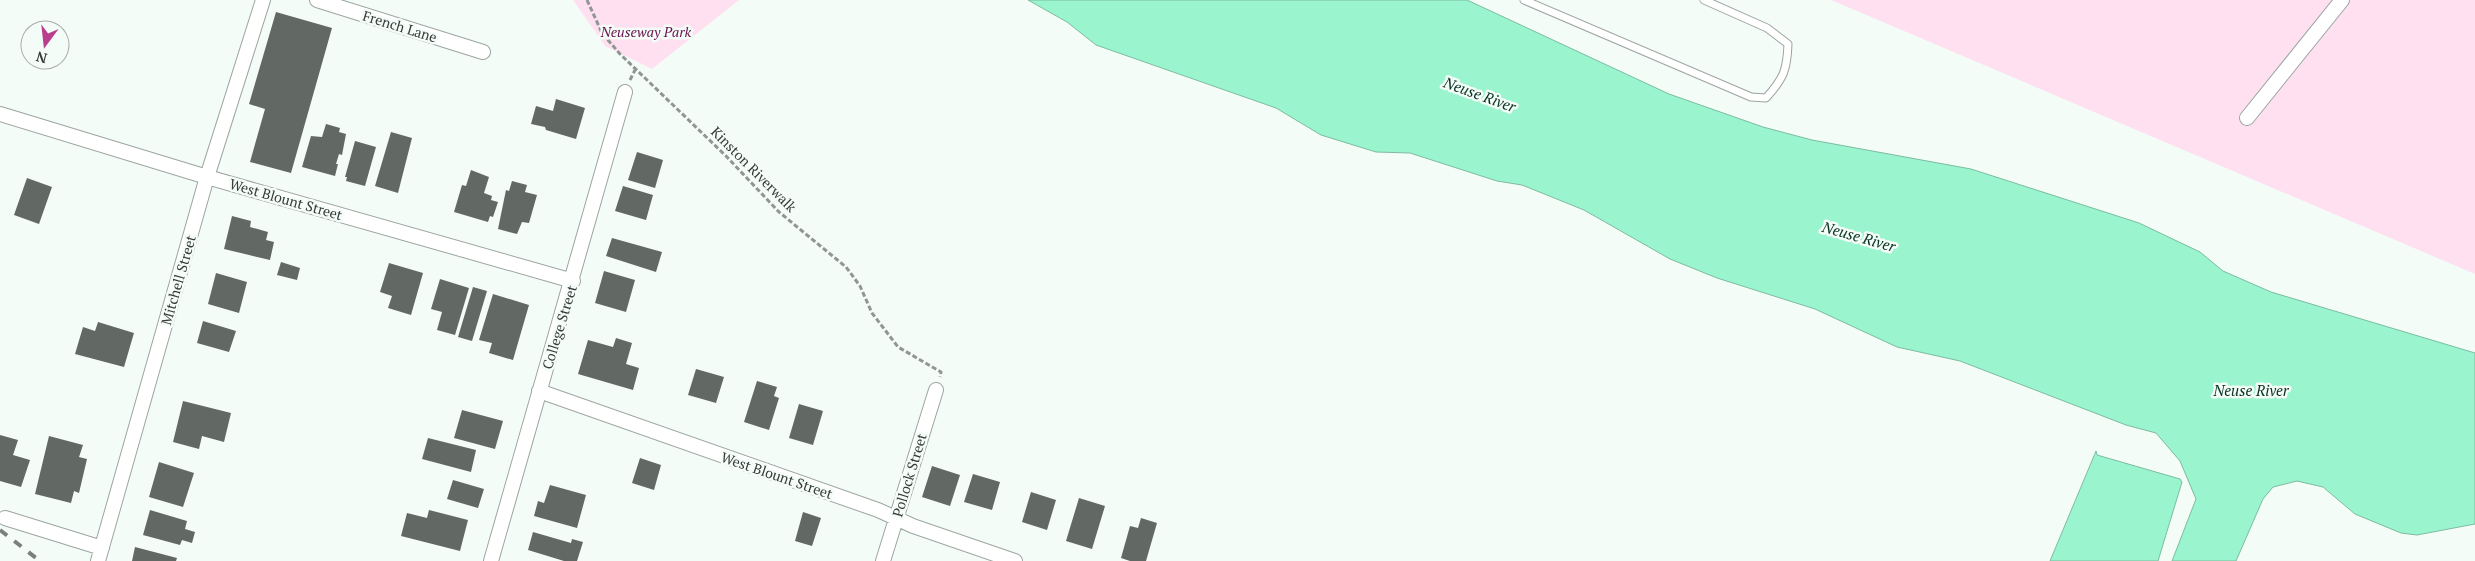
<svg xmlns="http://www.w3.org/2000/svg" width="2475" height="561" font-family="'PT Serif',serif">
	<rect width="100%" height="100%" fill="#f4fcf8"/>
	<!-- green -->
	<path fill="#fee0f0" d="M573,0h166l-87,69 -47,-23z
		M1831,0h644v274z"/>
	<!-- water -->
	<path fill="#9af4cd" stroke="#7cbca1" d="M1028,0h439l202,94 94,33 49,13 159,29 168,54 61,29 23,19 48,21 204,61v171l-58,11 -16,-2 -46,-19 -32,-27 -26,-6 -24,6 -10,12 -27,62h-64l24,-62 -16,-38 -24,-28 -30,-8 -166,-64 -63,-14 -82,-38 -98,-31 -47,-19 -86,-49 -62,-25 -25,-4 -87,-28 -34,-1 -55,-17 -45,-27 -180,-63 -29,-23z
		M2096,451l1,4 83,24 2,3 -24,79h-108z"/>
	<!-- building -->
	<path fill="#626965" d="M276,12l56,16 -41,145 -41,-11 15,-53 -16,-5z
		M556,99l29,9 -9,31 -30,-9 -1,-3 -14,-3 5,-18 17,5z
		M326,124l14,4 -1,4 7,2 -4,21 -3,-1 -3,10h2l-3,12 -33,-9 9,-31 11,1z
		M391,132l21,6 -14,55 -23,-7z
		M355,141l21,6 -11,39 -19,-5 1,-4h-2z
		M637,152l26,8 -8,28 -27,-8z
		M471,170l18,7 -5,16 8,3 -1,4 7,2 -5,15 -3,-1 -2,6 -34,-10 8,-27 4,1z
		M27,178l25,9 -13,37 -25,-9z
		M512,181l15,4 -2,7 12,3 -8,28 -7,-1 -5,12 -19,-5 8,-39 3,1z
		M623,186l30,9 -7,25 -31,-9z
		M232,216l19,5 -1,6 18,5 -2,8 8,2 -4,18 -46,-11z
		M612,238l50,14 -6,20 -50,-16z
		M281,262l19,6 -3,12 -20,-5z
		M389,263l34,10 -12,42 -23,-7 4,-12 -12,-4z
		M604,271l31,9 -9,32 -31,-9z
		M216,273l31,9 -8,31 -31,-9z
		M440,279l29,9 -14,47 -18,-5 5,-18 -11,-3z
		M473,287l14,4 -15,50 -14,-4z
		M493,294l36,11 -16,55 -24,-7 3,-10 -13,-3z
		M203,321l33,10 -7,21 -32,-9z
		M98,322l36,11 -10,34 -49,-13 8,-27 12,4z
		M616,338l16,5 -6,21 13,4 -6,22 -55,-16 10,-34 25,7z
		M696,369l28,8 -8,26 -28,-8z
		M757,381l20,6 -3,9 5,2 -10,32 -25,-8z
		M183,401l48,12 -7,29 -22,-6 -3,13 -26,-7z
		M799,404l24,7 -10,34 -24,-7z
		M462,410l41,11 -8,28 -41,-11z
		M0,435l18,5 -5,15 17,5 -9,27 -21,-6z
		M49,436l34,9 -4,12 8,2 -8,34 -5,-2 -3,12 -36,-9z
		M428,438l48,12 -5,22 -49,-13z
		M640,458l21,7 -7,25 -22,-7z
		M159,462l35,11 -11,34 -34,-10z
		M932,466l28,9 -10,31 -28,-9z
		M973,474l27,8 -8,28 -28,-8z
		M453,480l31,9 -6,19 -31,-9z
		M550,485l36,10 -9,33 -43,-12 4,-15 6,2z
		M1031,492l25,8 -9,30 -25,-8z
		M1079,498l26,8 -13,43 -26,-8z
		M150,510l37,11 -2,8 10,3 -3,11 -10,-3 -2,5 -37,-10z
		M429,510l39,10 -8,31 -59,-15 6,-23 20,5z
		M803,512l18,6 -9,28 -17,-5z
		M1141,518l16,5 -11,38h-16l-9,-3 9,-32 8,2z
		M533,532l38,11 1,-4 11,3 -6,19h-13l-36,-11z
		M135,547l42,11 -1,3h-44z"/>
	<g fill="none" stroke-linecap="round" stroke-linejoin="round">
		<!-- lane casing -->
		<g stroke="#9da5a1" stroke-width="9">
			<path id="lane" d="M1524,0l227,97 15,1c18,-20 21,-28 22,-54l-21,-16 -63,-28"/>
		</g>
		<!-- street casing -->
		<g stroke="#9da5a1" stroke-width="16">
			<path id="street" d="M317,0l166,52
				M0,114l207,63 366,104
				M2247,118l95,-118
				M539,391l339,119 35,16 102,35
				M5,518l97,30
				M98,561l109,-384 56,-177
				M491,561l134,-469
				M883,561l53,-171"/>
		</g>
		<!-- path -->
		<path stroke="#919694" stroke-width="3" stroke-dasharray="5 2.5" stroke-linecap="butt" d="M587,0l15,33 18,21 106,102 53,56 67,55 14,19 12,27 26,34 43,25 -1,5
			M630,80l6,-12"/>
		<!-- lane -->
		<use href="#lane" stroke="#fff" stroke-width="7"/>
		<!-- street -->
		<use href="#street" stroke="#fff" stroke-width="14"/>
		<!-- rail -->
		<path stroke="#7b807e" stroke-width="4" stroke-dasharray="9 9" stroke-linecap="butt" d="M0,530l40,31"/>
	</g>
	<g text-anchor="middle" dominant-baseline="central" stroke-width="5" stroke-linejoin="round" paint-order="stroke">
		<!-- street labels -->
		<g font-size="14" fill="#373a39" stroke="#f4fcf8">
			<text transform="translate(400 26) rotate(17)">French Lane</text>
			<text transform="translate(754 169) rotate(45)">Kinston Riverwalk</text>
			<text transform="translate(286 199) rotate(16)">West Blount Street</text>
			<text transform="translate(178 280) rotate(-74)">Mitchell Street</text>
			<text transform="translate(559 327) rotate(-73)">College Street</text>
			<text transform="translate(777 475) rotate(19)">West Blount Street</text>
			<text transform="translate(909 475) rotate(-73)">Pollock Street</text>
		</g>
		<!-- park labels -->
		<g font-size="14" font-style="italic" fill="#68124d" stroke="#f4fcf8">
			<text x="646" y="31">Neuseway Park</text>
		</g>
		<!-- water labels -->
		<g font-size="15" font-style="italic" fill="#083223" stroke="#f4fcf8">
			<text transform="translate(1480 94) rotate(20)">Neuse River</text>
			<text transform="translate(1859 236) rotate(16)">Neuse River</text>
			<text x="2251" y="390">Neuse River</text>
		</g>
	</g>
	<!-- north arrow -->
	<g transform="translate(45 45) rotate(195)"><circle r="24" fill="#f4fcf8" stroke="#a8aeac"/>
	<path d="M0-4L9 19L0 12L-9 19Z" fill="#b93e8e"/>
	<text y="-8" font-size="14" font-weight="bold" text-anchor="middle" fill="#373a39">N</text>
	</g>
</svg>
